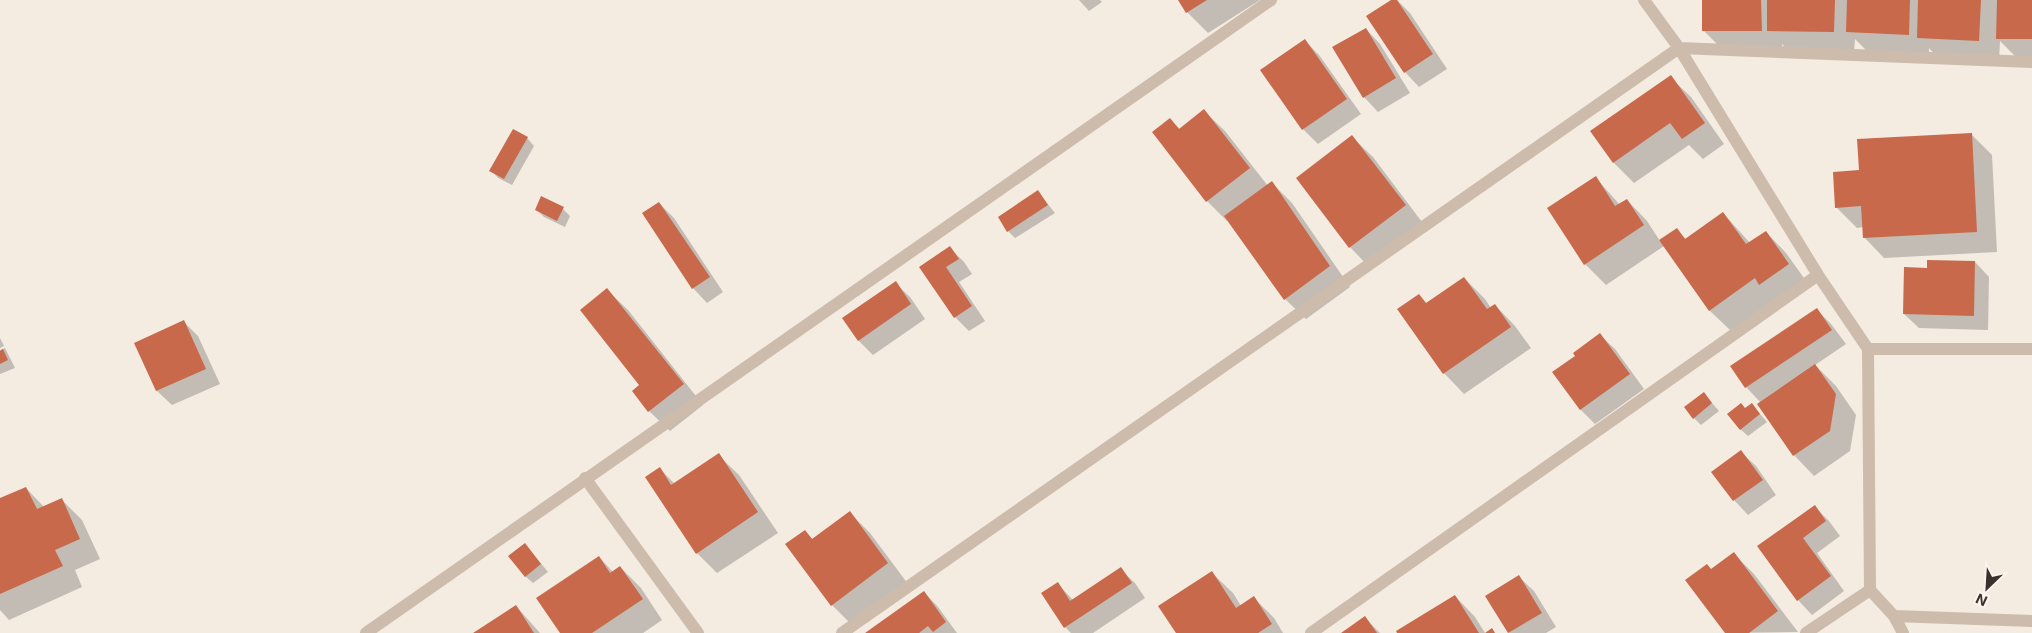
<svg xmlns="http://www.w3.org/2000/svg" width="2032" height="633" font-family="Inter,sans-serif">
	<rect width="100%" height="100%" fill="#f4ebe1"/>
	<!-- shadow -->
	<path fill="#0003" d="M1079,0h21l2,2 -13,9z
		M1179,0h81l-52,33 -21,-21z
		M1393,0h4l13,13 37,56 -28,18 -14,-15z
		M1703,0h329v59h-14l-18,-18 -1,20 -61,-3 -9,-10v7l-61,-3 -13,-13 -1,13 -65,-1 -7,-7v7h-58l-20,-20z
		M1366,29l14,15 30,49 -32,19 -14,-15z
		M1304,40l15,15 42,59 -43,30 -15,-15 -42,-58z
		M1670,77l21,20 33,47 -21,15 -14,-14 -55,38 -20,-20 -22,-31z
		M1204,111l21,20 43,55 4,-3 20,20 58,84 -44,32 -21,-20 -57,-79 -1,1 -20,-20 -37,-81 10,9z
		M1971,134l21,21 5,97 -113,6 -20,-21 -1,-10 -6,1 -21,-21 24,-35z
		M1352,137l21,20 52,69 -55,42 -20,-21z
		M527,138l7,8 -22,39 -14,-7 -7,-8z
		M1595,177l25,28 7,-5 20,21 13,20 17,-11 9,9 37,-26 27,30 16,-11 20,21 23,32 -79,45 -21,-20 -45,-64 -58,39 -21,-21 -37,-56z
		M1038,192l17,21 -40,25 -7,-7z
		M659,203l15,15 49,74 -16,11 -14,-15z
		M536,209h27l7,7 -5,11 -21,-10z
		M950,248l14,14 8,12 -13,8 26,39 -16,10 -14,-14 -34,-50z
		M1975,262l14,15 -1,53 -69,-2 -15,-14z
		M1464,278l21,21 6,9 4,-3 20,21 16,22 -67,46 -20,-21 -25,-77 8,8z
		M895,283l15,14 15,22 -52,36 -15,-15z
		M607,290l21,20 75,95 -33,26 -21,-20z
		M1817,310l14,14 15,20 -31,21 21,21 20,29 -6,36 -36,25 -20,-21 -33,-52 -15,-16z
		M184,322l14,14 22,48 -48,21 -15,-14 -21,-48z
		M1600,335l15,14 29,40 -49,35 -14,-14 -27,-38 23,-16z
		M0,338l4,8 -4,2z
		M5,348l10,20 -15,6v-24z
		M1704,394l15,17 -18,14 -7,-7z
		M1752,405l15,17 -19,14 -8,-7 5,-19z
		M1741,452l15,14 20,29 -28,20 -14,-15z
		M718,455l21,20 39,58 -61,40 -20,-20 -37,-84 15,15z
		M26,488l18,19 17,-8 21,21 18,39 -25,11 7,17 -73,33 -9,-10v-110z
		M1815,507l14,14 11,15 -23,17 27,38 -32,24 -14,-15 -39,-54z
		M850,513l20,20 38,51 -56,41 -20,-20 -27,-74 8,9z
		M525,544l23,28 -15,11 -8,-7z
		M1734,554l20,20 44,58 -71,1 -15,-63z
		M599,557l14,15 7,-5 21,21 21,32 -19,13h-82z
		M1120,569l15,14 10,15 -52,35h-22l-6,-6 -7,-43 15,16z
		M1212,573l21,20 8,13 13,-8 20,20 9,15h-105z
		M1519,577l15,14 22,36 -10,6h-37l-22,-37z
		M924,592l14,15 19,26h-90z
		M1455,596l20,21 10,16h-86z
		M516,606l24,27h-65z
		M1365,618l15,15h-36z"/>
	<!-- building -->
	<path fill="#c8694b" d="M1178,0h29l-21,13z
		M1391,0h6l36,54 -29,19 -38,-57z
		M1702,0h59l1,31h-60z
		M1767,0h68l-1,32 -67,-1z
		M1847,0h63l-1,35 -63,-3z
		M1918,0h63l-2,41 -62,-3z
		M1997,0h35v39h-36z
		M1366,28l30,50 -33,20 -31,-51z
		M1305,39l42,60 -45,31 -42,-60z
		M1671,75l34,48 -23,16 -12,-16 -57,40 -23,-32z
		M1204,109l46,59 -44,34 -54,-70 18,-14 9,11z
		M513,129l15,8 -24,42 -15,-8z
		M1972,133l5,99 -114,6 -2,-32 -26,2 -2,-36 26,-2 -2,-31z
		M1352,135l54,70 -57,43 -53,-70z
		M1596,176l19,30 12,-7 17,26 -60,40 -37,-57z
		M1272,181l58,85 -46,34 -60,-84z
		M1038,190l10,15 -41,27 -9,-15z
		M541,196l23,11 -7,14 -22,-11z
		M659,202l51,75 -18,12 -50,-76z
		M1723,212l23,32 20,-13 23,33 -30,21 -4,-7 -46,33 -50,-71 18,-12 8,11z
		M950,246l9,13 -13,8 26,39 -18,12 -35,-51z
		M1927,260l48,1 -1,55 -71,-2 1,-47 23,1z
		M1464,277l23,32 8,-5 16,23 -68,47 -46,-65 22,-15 7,9z
		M896,281l15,23 -53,37 -16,-23z
		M607,288l77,96 -36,28 -16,-21 7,-6 -59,-75z
		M1817,308l15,22 -87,58 -15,-22z
		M184,320l22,49 -50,22 -22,-48z
		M1600,333l30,41 -50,36 -28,-38 23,-16 -2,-3z
		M3,349l5,11 -8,4v-13z
		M1815,364l21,30 -6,37 -37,25 -36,-52z
		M1704,392l8,11 -19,16 -9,-12z
		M1741,403l4,5 7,-5 8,11 -20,16 -13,-16z
		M1741,450l22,30 -30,21 -22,-29z
		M719,453l39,59 -62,42 -51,-77 15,-10 11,18z
		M26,487l11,22 25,-11 18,41 -25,11 8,16 -63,28v-96z
		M1815,505l11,16 -23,17 28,38 -34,25 -40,-55z
		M850,511l38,52 -57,43 -46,-62 20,-14 7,9z
		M525,543l16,21 -16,13 -17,-21z
		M1734,552l44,59 -29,22h-24l-40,-53 22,-16 4,5z
		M599,556l11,17 10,-7 23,33 -51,34h-32l-24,-35z
		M1121,567l11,16 -68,45 -23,-35 17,-11 12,19z
		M1212,571l24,37 18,-12 18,28 -14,9h-82l-18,-27z
		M1519,575l23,38 -34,20 -23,-37z
		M924,591l22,31 -13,10 -5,-6 -9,7h-54z
		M1455,595l24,38h-82l-1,-2z
		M516,605l18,28h-61z
		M1365,616l12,17h-36z
		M1492,628l3,5h-10z"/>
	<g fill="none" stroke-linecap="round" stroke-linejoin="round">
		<!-- minor -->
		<path stroke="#cdbbac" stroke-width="12" d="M1644,0l35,48 139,227 50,74 2,241 24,26 9,17
			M1868,349h164
			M585,478l113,155
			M1894,616l138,5
			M366,633l905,-633
			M842,633l837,-585 353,14
			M1311,633l507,-358
			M1806,633l64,-43"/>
	</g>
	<!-- north arrow -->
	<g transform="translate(1987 588) rotate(205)" stroke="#fbf5ee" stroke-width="4" paint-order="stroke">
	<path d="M0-4L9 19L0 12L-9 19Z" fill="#3b302b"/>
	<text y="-8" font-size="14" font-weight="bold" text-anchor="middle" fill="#3b302b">N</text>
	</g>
</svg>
